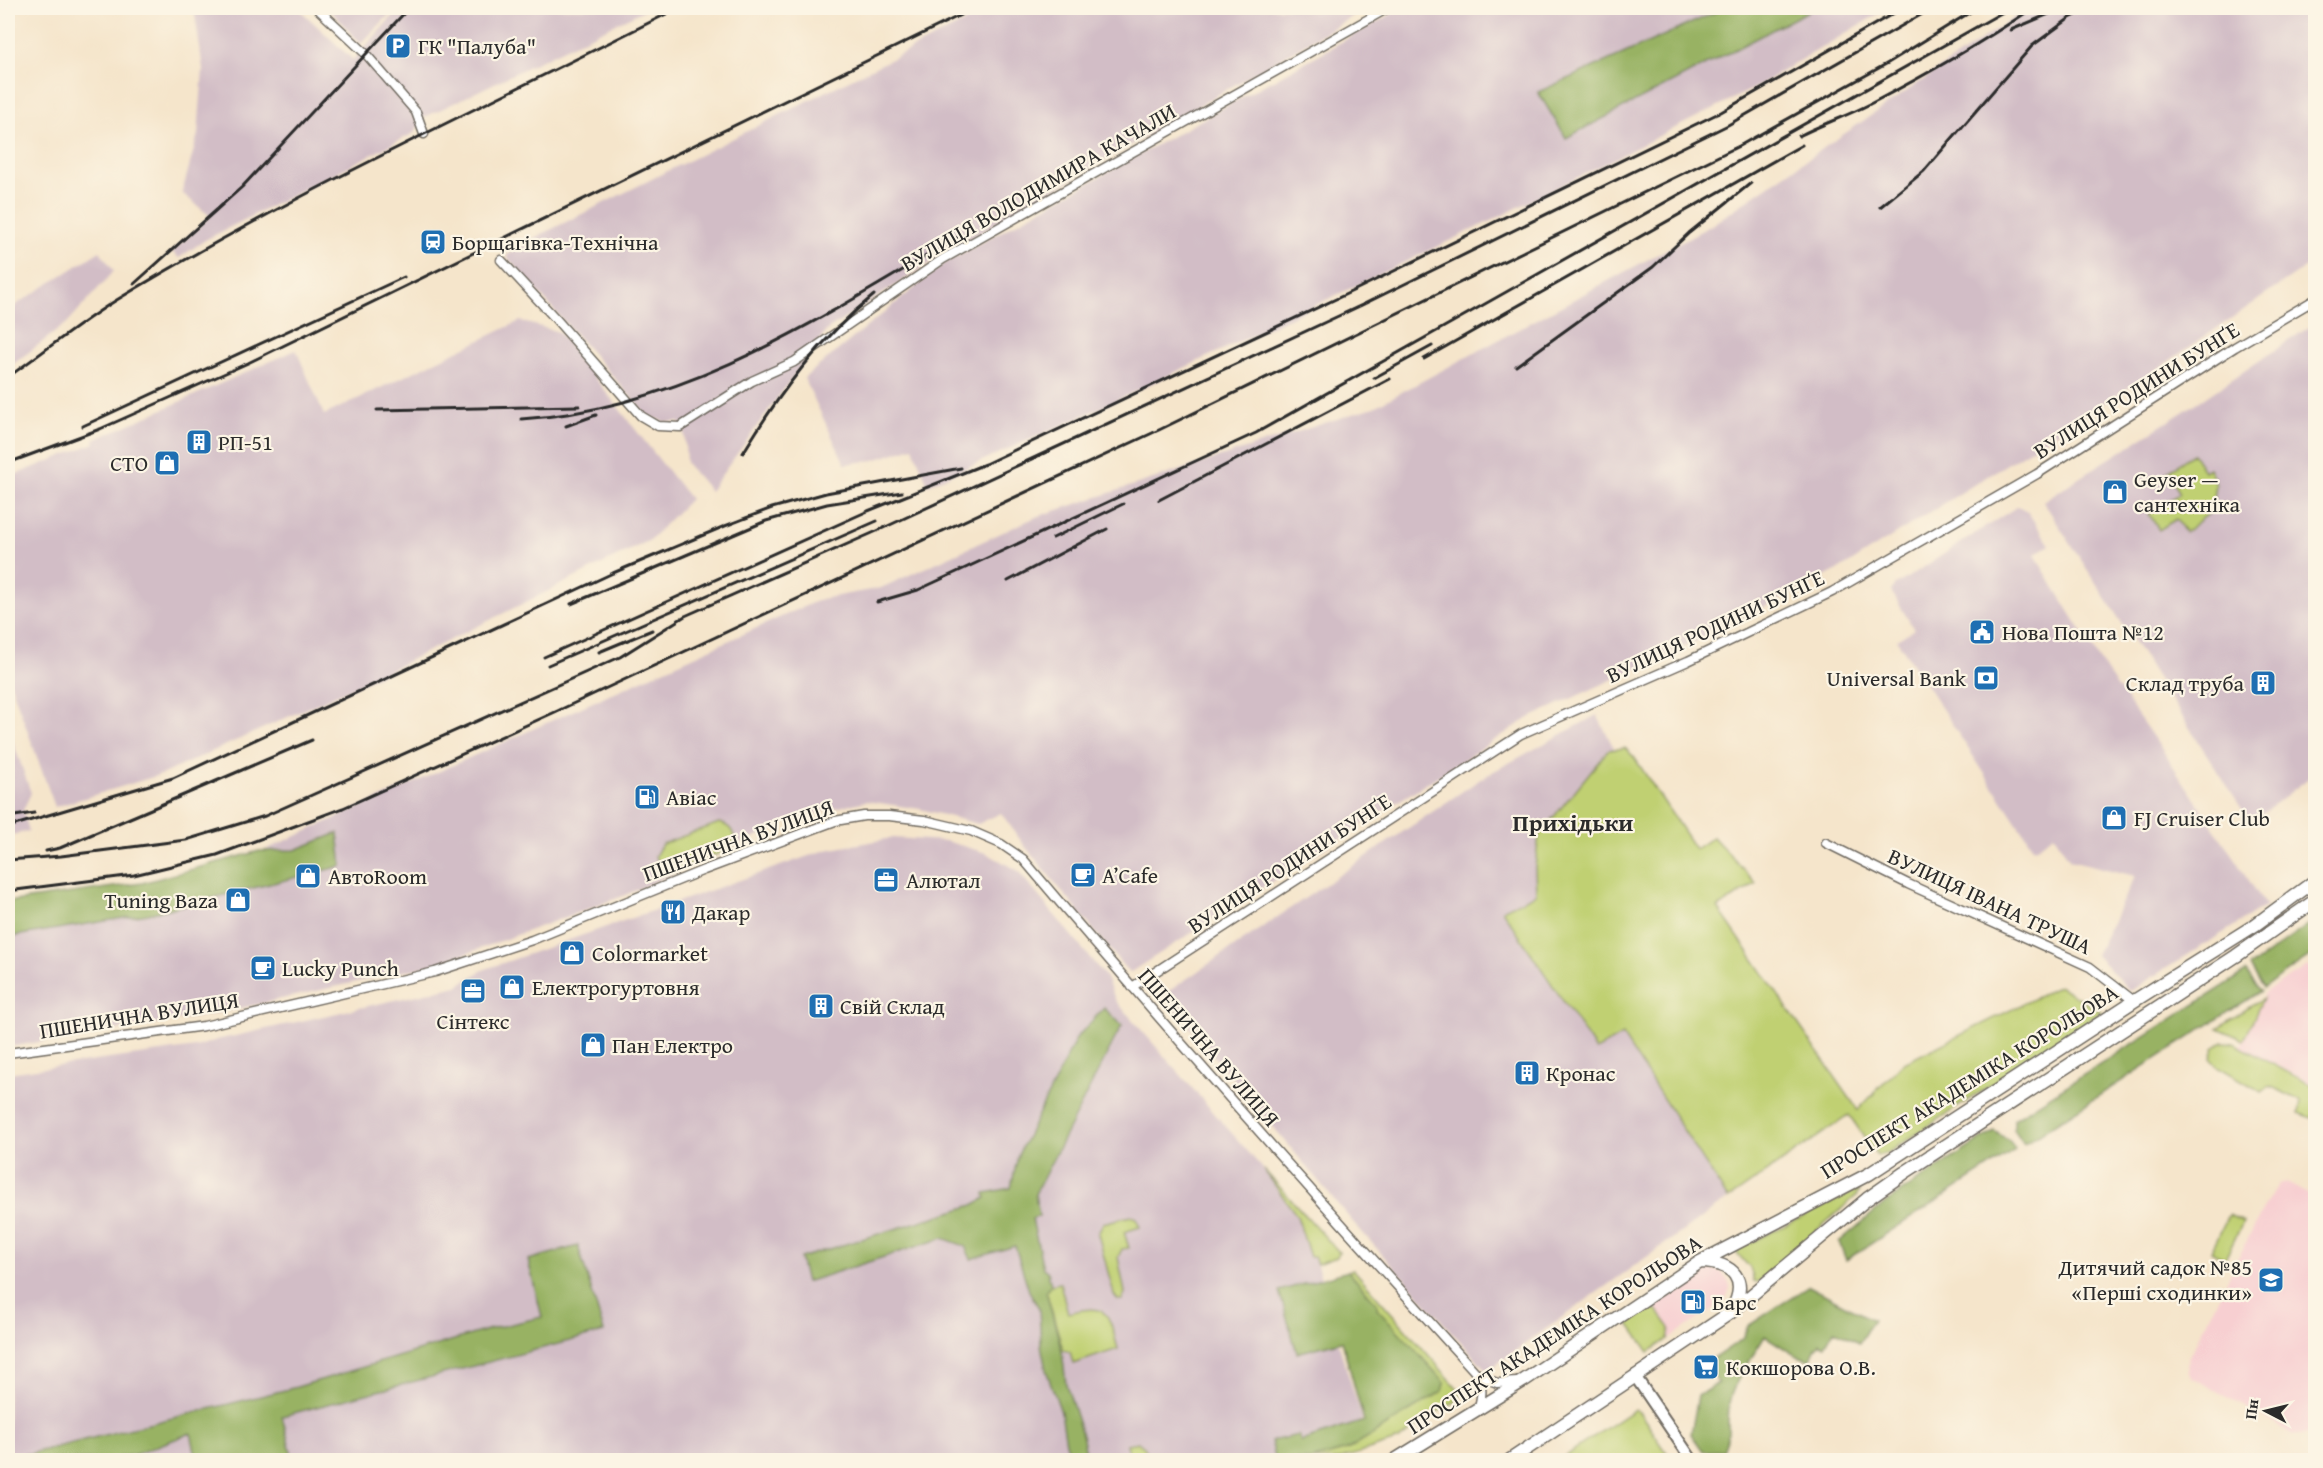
<svg xmlns="http://www.w3.org/2000/svg" width="2323" height="1468" font-family="'Gentium Book Plus',serif">
	<rect width="100%" height="100%" fill="#fcf5e5"/>
	<filter id="ink" filterUnits="userSpaceOnUse"><feTurbulence type="fractalNoise" baseFrequency=".0167" numOctaves="2"/><feDisplacementMap in="SourceGraphic" scale="12" xChannelSelector="R" yChannelSelector="G"/><feConvolveMatrix kernelMatrix="1 2 1 2 8 2 1 2 1" color-interpolation-filters="sRGB"/></filter>
	<filter id="wash" filterUnits="userSpaceOnUse"><feTurbulence type="fractalNoise" baseFrequency=".008" numOctaves="4" result="noise"/><feDisplacementMap in="SourceGraphic" scale="24" xChannelSelector="R" yChannelSelector="G"/><feGaussianBlur stdDeviation="1.35" result="paint"/><feColorMatrix in="noise" values="0 0 0 0 0 0 0 0 0 0 0 0 0 0 0 0 0 1.4 0 .05"/><feComposite in="paint" operator="in"/></filter>
	<g filter="url(#wash)">
		<rect width="100%" height="100%" fill="#f5e5cb"/>
		<!-- built -->
		<path fill="#f7cfd1" d="M2307,966l8,4v115l-74,-39 23,-53z
			M2280,1183h7l28,15v224l-7,11 -7,2h-7l-102,-58 -4,-6 -1,-7 1,-6 79,-157z
			M1707,1268l14,4 8,10 1,6 -5,13 -76,51 -22,-31z"/>
		<!-- industrial -->
		<path fill="#d2bdc6" d="M194,8h104l55,52 47,-52h248l-223,109 -11,16 -209,107 -26,18 -7,-6 38,-36 -28,-23 16,-59 5,-65z
			M328,8h68l-35,36z
			M993,8h374l-425,247 -115,75 -117,161 -24,-28 -2,-35 -6,-6h-13l-18,-7 -141,-159 26,-17z
			M1402,8h486l-132,79 -255,129 -392,188 -181,81 -15,-38 -39,13 -29,4 -41,-86 141,-115z
			M2028,8h287v253l-162,111 -313,197 -150,75 -161,74 -400,255 -105,-128 -23,-32 -23,11 -58,-15 -54,-8 -39,9 -39,12 -165,74 -182,67 -231,52 -202,32v-133l226,-50 587,-265 60,-11 155,-71 338,-110 336,-181z
			M100,251l14,20 -47,52 -59,45v-58z
			M520,321l39,11 131,167 -40,41 -270,135 -217,99 -108,33 -47,-130v-205l2,-1 2,5 83,-33 -1,-3 202,-90 28,65z
			M2315,323v450l-64,50 -208,-322 160,-102z
			M2018,506l9,5 23,34 -15,9 5,10 67,108 56,79 103,155 -136,85 -34,-36 39,-79 -65,-16 -16,-25 -20,14 -137,-209 17,-11 -23,-38 5,-6z
			M1597,715l58,113 -119,73 192,298 -241,172 -135,-150 -189,-226 322,-219z
			M8,727l23,66 -8,17 6,21 -21,5z
			M892,838l54,3 40,12 31,17 88,106 11,25 148,169 33,46 13,41 4,-1 7,22 -3,2 44,138 -16,39 -12,3h-1326v-387l188,-26 21,-7 240,-54 26,-16 343,-120z"/>
		<!-- green -->
		<path fill="#c0d072" stroke="#767e4e" stroke-width="1.5" d="M2193,454l11,17 5,-3 7,16 -4,27 -27,21 -9,-13 -17,11 -10,-16 31,-21 -13,-21z
			M1625,748l9,9 61,92 18,-12 43,46 -38,25 140,202 44,-46 157,-78 43,26 -216,142 -9,1 -28,-40 -121,84 -106,-164 -26,15 -94,-140 34,-16 -1,-27 4,-32 69,-85z
			M719,823c15,3 19,16 10,27l-58,21 -12,-6 -4,-9 7,-12z
			M2263,998l-19,42 -26,-12z
			M2223,1042l11,1 81,44v32l-16,-6 2,-12 -31,-15 -8,6 -45,-26 -6,-7 3,-11z
			M1264,1170l75,82 -2,5 -20,7 -3,-8 -4,1 -13,-41z
			M1857,1190l2,1 -3,5 -98,86 -4,-1 -4,-13 -13,-15v-4z
			M2229,1215l14,7 -18,37 -14,-8z
			M1131,1216l5,2 4,9 -16,5 5,16 -7,1 -4,8 7,36 -3,7h-4l-4,-5 -16,-61 5,-11z
			M1353,1269l107,122v5l-5,6 -26,15 -30,23 -61,20h-27l36,-10 95,-59 3,-7 -69,-76v-4l-28,-33z
			M1060,1283l8,30c42,-10 40,0 50,36l-45,15 -3,-12 -7,-2 -17,-59 5,-6z
			M1648,1307l8,2 14,19 -2,11 -19,13 -22,-31z
			M1635,1409l5,4 32,47h-113z
			M1138,1442l7,6 4,12h-19l-4,-16z"/>
		<!-- forest -->
		<path fill="#98b264" stroke="#626e48" stroke-width="1.5" d="M1725,8h89l-248,130 -28,-46z
			M338,833l4,33 -194,48 -140,23v-35l134,-19 117,-32 36,-1z
			M2315,920v33l-51,35 -14,-21z
			M2246,972l15,19 -237,153 -10,-15v-10z
			M1104,1008l18,17 -87,169 4,22 -7,3 11,49 5,4 3,13 -5,6 16,60 4,33 17,54 4,22h-14l-7,-17 -5,-31 -15,-42 -5,-25 -2,-37 -10,-17 -14,-45 -44,13 -6,-13 -22,-8 -137,44 -6,-24 173,-53 13,-7 -1,-5 26,-5 7,-33 59,-118z
			M1994,1131l15,9 6,10 -169,110 -7,-18 47,-40z
			M578,1246l26,86 -322,84 11,44h-96l-6,-27 -55,21 -28,6h-100v-1l289,-72 197,-59 48,-11 -14,-57z
			M1348,1271l29,33v4l68,75 -2,8 -96,59 -36,10h-35l-5,-19 27,-6 3,6 63,-20 -22,-80 -45,12 -18,-62z
			M1809,1286l64,34 -14,23 -25,-13 -9,16 -5,-3 -3,5 -2,-1 -5,13 -15,-5 -30,-19c-11,19 -33,47 -36,68 -3,20 3,26 -6,47h-20l-12,-17 7,-38 20,-13 -11,-20 35,-24 6,-13z"/>
	</g>
	<g filter="url(#ink)">
		<g fill="none" stroke-linecap="round" stroke-linejoin="round">
			<!-- minor casing -->
			<g stroke="#726c63" stroke-width="11">
				<path id="minor" d="M317,8l48,45 51,59 8,22
					M501,260l54,58 86,98 17,10 22,1 72,-46 42,-19 149,-103 445,-251
					M1826,843l82,41 182,83 44,34
					M1132,987l389,-253 167,-73 144,-69 205,-118 198,-127 81,-48
					M8,1053l196,-27 231,-54 97,-32 172,-70 131,-49 29,-5h25l35,4 47,11 30,13 22,15c148,175 300,346 455,516 5,13 4,22 0,35
					M1478,1375l19,8 21,-1"/>
			</g>
			<!-- tertiary casing -->
			<g stroke="#726c63" stroke-width="14">
				<path id="tertiary" d="M1635,1376l57,84"/>
			</g>
			<!-- secondary casing -->
			<g stroke="#726c63" stroke-width="15">
				<path id="secondary" d="M1701,1262c32,1 48,17 31,48
					M1395,1460l128,-79 177,-119 169,-88 265,-173 121,-76 61,-45
					M1510,1460l220,-147 137,-114 37,-26 332,-217 80,-56"/>
			</g>
			<!-- minor -->
			<use href="#minor" stroke="#fff" stroke-width="8"/>
			<!-- tertiary -->
			<use href="#tertiary" stroke="#fff" stroke-width="10"/>
			<!-- secondary -->
			<use href="#secondary" stroke="#fff" stroke-width="12"/>
			<!-- rail -->
			<path stroke="#2b2b2b" stroke-width="3" d="M2011,30l52,-22
				M1799,136c23,-12 48,-20 71,-32 56,-29 111,-61 163,-96
				M1880,207l44,-36 108,-125 38,-28 21,-10
				M134,284l108,-97 167,-179
				M1424,359l378,-214
				M1516,366l137,-99 36,-34 62,-50
				M8,377c36,-25 70,-53 107,-76 181,-110 375,-197 563,-293
				M1374,378l58,-32
				M377,410l202,-4
				M521,419c161,-9 302,-102 437,-182
				M83,426l321,-149
				M566,426l30,-11
				M743,453c36,-59 77,-115 131,-158
				M8,463l92,-34 148,-66 727,-355
				M1159,500l231,-121
				M1053,538l70,-34
				M1008,581l99,-52
				M877,602l41,-12 338,-157 754,-425
				M571,604l195,-83 61,-17 75,-12
				M599,652l53,-22
				M544,657l324,-146 117,-47 370,-174 366,-178 182,-104
				M548,665l329,-144
				M8,817l26,-4
				M8,827l165,-49 440,-205 112,-47 47,-18 54,-15 135,-25
				M46,851l14,-3 252,-108
				M8,860l53,-4 125,-16 79,-24 355,-159 65,-41 192,-85 485,-226 366,-180 205,-117
				M8,891l126,-16 83,-20 126,-47 210,-95 608,-284 578,-283 149,-83 89,-55"/>
		</g>
	</g>
	<!-- icons -->
	<defs>
		<g id="parking-square" transform="scale(1.35)"><rect x="-9" y="-9" width="18" height="18" rx="4" fill="#1f6fb2" stroke="#fcf5e5"/><path d="M-3.5-5.5H1a3.5 3.5 0 0 1 0 7H-1V5.5H-3.5ZM-1-3.4V-.6H.8a1.4 1.4 0 0 0 0-2.8Z" fill="#fff"/></g>
		<g id="station-square" transform="scale(1.35)"><rect x="-9" y="-9" width="18" height="18" rx="4" fill="#1f6fb2" stroke="#fcf5e5"/><path d="M-3-6H3Q5-6 5-4V2Q5 4 3 4L4.5 6H3L1.5 4h-3L-3 6H-4.5L-3 4Q-5 4-5 2V-4Q-5-6-3-6ZM-3.5-4v3h7v-3ZM-3.5 1v1.5H-2V1ZM2 1v1.5H3.5V1Z" fill="#fff"/></g>
		<g id="building-square" transform="scale(1.35)"><rect x="-9" y="-9" width="18" height="18" rx="4" fill="#1f6fb2" stroke="#fcf5e5"/><path d="M-4-6H4V6H1V3H-1V6H-4ZM-2.5-4.3h1.7v1.8h-1.7ZM.8-4.3h1.7v1.8H.8ZM-2.5-1h1.7V.8h-1.7ZM.8-1h1.7V.8H.8Z" fill="#fff"/></g>
		<g id="shop-square" transform="scale(1.35)"><rect x="-9" y="-9" width="18" height="18" rx="4" fill="#1f6fb2" stroke="#fcf5e5"/><path d="M-5-2.5h2.3a2.7 3.5 0 0 1 5.4 0H5L5.5 6h-11ZM-1.5-2.5h3a1.5 2.3 0 0 0-3 0Z" fill="#fff"/></g>
		<g id="civic-square" transform="scale(1.35)"><rect x="-9" y="-9" width="18" height="18" rx="4" fill="#1f6fb2" stroke="#fcf5e5"/><path d="M-.6-6.5H3V-4.5H.6V-3L4-1V1h2V6H-6V1h2V-1L-.6-3ZM-1.2 2.5V6h2.4V2.5Z" fill="#fff"/></g>
		<g id="bank-square" transform="scale(1.35)"><rect x="-9" y="-9" width="18" height="18" rx="4" fill="#1f6fb2" stroke="#fcf5e5"/><path d="M-6-4H6V4H-6ZM0-2.3a2.3 2.3 0 1 0 0 4.6a2.3 2.3 0 1 0 0-4.6Z" fill="#fff"/></g>
		<g id="fuel-square" transform="scale(1.35)"><rect x="-9" y="-9" width="18" height="18" rx="4" fill="#1f6fb2" stroke="#fcf5e5"/><path d="M-5.5-6h7V0h2V4h1.3V-2.5L3-4.5l.8-.8L6-3V5H2.5V1h-1V6h-7ZM-4.2-4.7v3.2H.2V-4.7Z" fill="#fff"/></g>
		<g id="cafe-square" transform="scale(1.35)"><rect x="-9" y="-9" width="18" height="18" rx="4" fill="#1f6fb2" stroke="#fcf5e5"/><path d="M-5.5-4.5H6V0H3Q3 3.5 0 3.5H-2.5Q-5.5 3.5-5.5 0ZM3-3.2v2h1.7v-2ZM-6 4.5H4V6H-6Z" fill="#fff"/></g>
		<g id="office-square" transform="scale(1.35)"><rect x="-9" y="-9" width="18" height="18" rx="4" fill="#1f6fb2" stroke="#fcf5e5"/><path d="M-6-3h4V-5.5h4V-3h4V5H-6ZM-1-4.5V-3h2v-1.5ZM-6 0V1H6V0Z" fill="#fff"/></g>
		<g id="restaurant-square" transform="scale(1.35)"><rect x="-9" y="-9" width="18" height="18" rx="4" fill="#1f6fb2" stroke="#fcf5e5"/><path d="M-5-6h1v4h1v-4h1v4h1v-4h1v5L-1.5 .5V6h-2V.5L-5-1ZM5-6V6H3V1.5H1.5Q1.5-4 5-6Z" fill="#fff"/></g>
		<g id="school-square" transform="scale(1.35)"><rect x="-9" y="-9" width="18" height="18" rx="4" fill="#1f6fb2" stroke="#fcf5e5"/><path d="M0-5L7-2L0 1L-7-2ZM-4 1L0 2.5L4 1V4Q0 6-4 4Z" fill="#fff"/></g>
		<g id="supermarket-square" transform="scale(1.35)"><rect x="-9" y="-9" width="18" height="18" rx="4" fill="#1f6fb2" stroke="#fcf5e5"/><path d="M-6-5.5h2.5l.6 2H6L4.5 2H-2.5L-4.4-4H-6ZM-1.5 3.2a1.3 1.3 0 1 0 .1 0ZM3 3.2a1.3 1.3 0 1 0 .1 0Z" fill="#fff"/></g>
	</defs>
	<g fill-rule="evenodd">
		<use href="#parking-square" x="398" y="46"/>
		<use href="#station-square" x="433" y="242"/>
		<use href="#building-square" x="199" y="442"/>
		<use href="#shop-square" x="167" y="463"/>
		<use href="#shop-square" x="2115" y="492"/>
		<use href="#civic-square" x="1982" y="632"/>
		<use href="#bank-square" x="1986" y="678"/>
		<use href="#building-square" x="2263" y="683"/>
		<use href="#fuel-square" x="647" y="797"/>
		<use href="#shop-square" x="2114" y="818"/>
		<use href="#cafe-square" x="1083" y="875"/>
		<use href="#shop-square" x="308" y="876"/>
		<use href="#office-square" x="886" y="880"/>
		<use href="#shop-square" x="238" y="900"/>
		<use href="#restaurant-square" x="673" y="912"/>
		<use href="#shop-square" x="572" y="953"/>
		<use href="#cafe-square" x="263" y="968"/>
		<use href="#shop-square" x="512" y="987"/>
		<use href="#office-square" x="473" y="991"/>
		<use href="#building-square" x="821" y="1006"/>
		<use href="#shop-square" x="593" y="1045"/>
		<use href="#building-square" x="1527" y="1073"/>
		<use href="#school-square" x="2271" y="1280"/>
		<use href="#fuel-square" x="1693" y="1302"/>
		<use href="#supermarket-square" x="1706" y="1367"/>
	</g>
	<g text-anchor="middle" dominant-baseline="central" stroke-width="4.5" stroke-linejoin="round" paint-order="stroke">
		<!-- poi labels -->
		<g font-size="22" fill="#2b2b2b" stroke="#fcf5e5" text-anchor="start">
			<text x="418" y="46">ГК "Палуба"</text>
			<text x="452" y="242">Борщагівка-Технічна</text>
			<text x="218" y="442">РП-51</text>
			<text x="148" y="463" text-anchor="end">СТО</text>
			<text x="2134" y="479">Geyser —<tspan x="2134" dy="25">сантехніка</tspan></text>
			<text x="2002" y="632">Нова Пошта №12</text>
			<text x="1966" y="678" text-anchor="end">Universal Bank</text>
			<text x="2244" y="683" text-anchor="end">Склад труба</text>
			<text x="666" y="797">Авіас</text>
			<text x="2134" y="818">FJ Cruiser Club</text>
			<text x="1102" y="875">A’Cafe</text>
			<text x="328" y="876">АвтоRoom</text>
			<text x="906" y="880">Алютал</text>
			<text x="218" y="900" text-anchor="end">Tuning Baza</text>
			<text x="692" y="912">Дакар</text>
			<text x="592" y="953">Colormarket</text>
			<text x="282" y="968">Lucky Punch</text>
			<text x="532" y="987">Електрогуртовня</text>
			<text x="840" y="1006">Свій Склад</text>
			<text x="473" y="1021" text-anchor="middle">Сінтекс</text>
			<text x="612" y="1045">Пан Електро</text>
			<text x="1546" y="1073">Кронас</text>
			<text x="2252" y="1267" text-anchor="end">Дитячий садок №85<tspan x="2252" dy="25">«Перші сходинки»</tspan></text>
			<text x="1712" y="1302">Барс</text>
			<text x="1726" y="1367">Кокшорова О.В.</text>
		</g>
		<!-- street labels -->
		<g font-size="22" fill="#2b2b2b" stroke="#fcf5e5">
			<text transform="translate(1038 187) rotate(-30)">ВУЛИЦЯ ВОЛОДИМИРА КАЧАЛИ</text>
			<text transform="translate(2136 390) rotate(-32)">ВУЛИЦЯ РОДИНИ БУНҐЕ</text>
			<text transform="translate(1715 626) rotate(-25)">ВУЛИЦЯ РОДИНИ БУНҐЕ</text>
			<text transform="translate(738 840) rotate(-20)">ПШЕНИЧНА ВУЛИЦЯ</text>
			<text transform="translate(1289 863) rotate(-33)">ВУЛИЦЯ РОДИНИ БУНҐЕ</text>
			<text transform="translate(1990 901) rotate(25)">ВУЛИЦЯ ІВАНА ТРУША</text>
			<text transform="translate(139 1015) rotate(-9)">ПШЕНИЧНА ВУЛИЦЯ</text>
			<text transform="translate(1209 1047) rotate(49)">ПШЕНИЧНА ВУЛИЦЯ</text>
			<text transform="translate(1969 1081) rotate(-32)">ПРОСПЕКТ АКАДЕМІКА КОРОЛЬОВА</text>
			<text transform="translate(1554 1334) rotate(-33)">ПРОСПЕКТ АКАДЕМІКА КОРОЛЬОВА</text>
		</g>
		<!-- neighbourhood labels -->
		<g font-size="24" font-weight="bold" fill="#2b2b2b" stroke="#fcf5e5">
			<text x="1573" y="822">Прихідьки</text>
		</g>
	</g>
	<!-- margin -->
	<rect width="2323" height="1468" fill="none" stroke="#fcf5e5" stroke-width="30"/>
	<!-- north arrow -->
	<g transform="translate(2266 1411) rotate(277)" stroke="#fcf5e5" stroke-width="4.5" paint-order="stroke">
	<path d="M0-4.5L10 22L0 15L-10 22Z" fill="#2b2b2b"/>
	<text y="-9" font-size="16" font-weight="bold" text-anchor="middle" fill="#2b2b2b">Пн</text>
	</g>
</svg>
